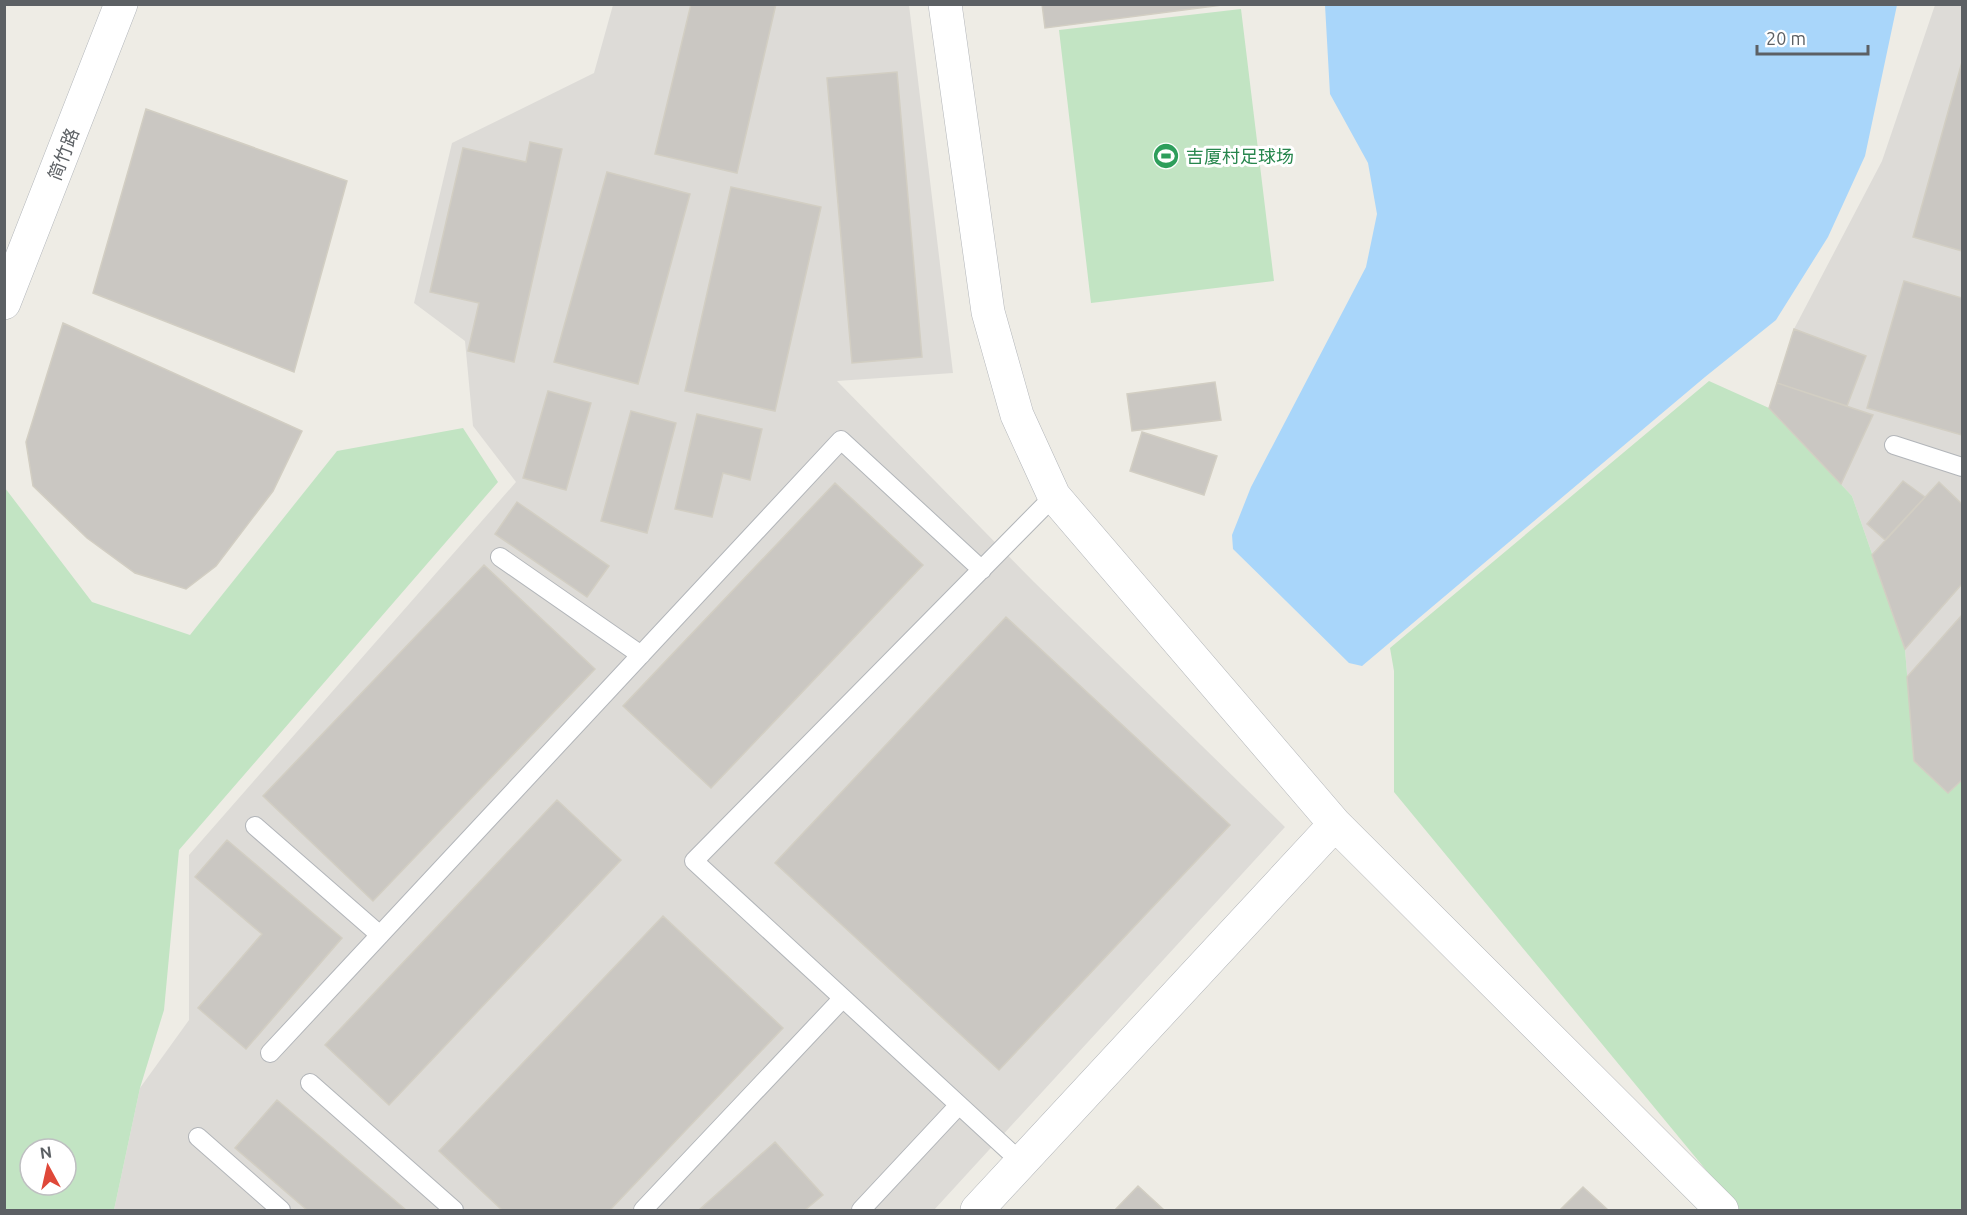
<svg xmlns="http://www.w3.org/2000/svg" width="1967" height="1215" font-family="Ubuntu,'Noto Sans SC',sans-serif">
	<rect width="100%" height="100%" fill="#eeece5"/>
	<!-- industrial -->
	<path fill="#dddbd7" d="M613,5h296l44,368 -116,8 197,201 251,245 -351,383h-820l26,-122 49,-68v-165l327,-373 -43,-56 -8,-85 -51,-38 38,-160 142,-70z
		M1935,5h27v775l-14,13 -34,-32 -9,-112 -53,-153 -83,-88 25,-79 88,-168z"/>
	<!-- green -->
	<path fill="#c2e4c3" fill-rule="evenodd" d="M1241,9l33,272 -183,22 -32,-273z
		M1709,381l60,27 83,88 53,153 9,112 34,32 14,-13v430h-223l-345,-418v-121l-4,-23z
		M463,428l35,54 -319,368 -15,160 -24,78 -26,122h-109v-722l87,114 98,33 147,-184zM30,1149h36v36h-36z"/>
	<!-- water -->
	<path fill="#a9d6fa" d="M1325,5h572l-32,151 -37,81 -52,83 -71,57 -343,289 -13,-3 -116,-114 -1,-14 19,-48 115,-220 11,-53 -9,-51 -38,-69z"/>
	<!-- building -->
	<path fill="#cac7c2" stroke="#d2cec3" stroke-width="1.5" d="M691,4h85l-39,169 -82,-19z
		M1042,4h188l-185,24z
		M1962,62v189l-49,-14z
		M897,72l25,285 -70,6 -25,-285z
		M146,109l201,72 -53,191 -201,-79z
		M530,142l32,7 -48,213 -46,-11 11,-48 -49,-11 33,-144 63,14z
		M607,172l83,22 -52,190 -84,-22z
		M731,187l90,20 -46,204 -90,-20z
		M1904,281l58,17v137l-95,-27z
		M63,323l239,108 -29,60 -57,75 -30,23 -51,-16 -48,-35 -54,-52 -7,-44z
		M1794,329l72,27 -19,50 -70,-23z
		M1215,382l6,38 -89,11 -5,-37z
		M1777,383l96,32 -32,69 -72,-76z
		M548,391l43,12 -25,87 -43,-12z
		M631,411l45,12 -29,110 -46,-12z
		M697,414l65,15 -12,51 -27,-7 -11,44 -37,-8z
		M1142,432l75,24 -13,39 -74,-24z
		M1903,481l22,16 -40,43 -18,-16z
		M1939,482l23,22v80l-57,65 -33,-94z
		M835,483l88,82 -212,223 -88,-82z
		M517,502l92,64 -22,31 -92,-63z
		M484,565l111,104 -222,232 -110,-105z
		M1962,615v165l-14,13 -34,-32 -7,-84z
		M1006,617l224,208 -231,245 -224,-207z
		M557,800l64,60 -232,245 -64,-60z
		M227,840l115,98 -96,111 -48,-41 64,-74 -67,-57z
		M663,916l120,112 -173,182h-108l-63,-59z
		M277,1100l129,110h-99l-72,-62z
		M775,1142l48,53 -18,15h-106z
		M1138,1186l26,24h-49z
		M1583,1187l25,23h-48z"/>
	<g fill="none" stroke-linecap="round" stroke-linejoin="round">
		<!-- lane casing -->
		<g stroke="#b2b5b9" stroke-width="20">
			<path id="lane" d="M1894,445l68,22
				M500,557l141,98
				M255,826l125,109
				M270,1053l571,-613 141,130
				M310,1083l144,127
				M198,1137l83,73
				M1021,1162l-327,-301 360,-365
				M643,1210l200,-212
				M861,1210l98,-105"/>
		</g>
		<!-- street casing -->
		<g stroke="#b2b5b9" stroke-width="34">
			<path id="street" d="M945,4l43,308 29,103 37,81 281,328 -358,386
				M1335,824l387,386"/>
		</g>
		<!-- secondary casing -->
		<g stroke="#b3b7bb" stroke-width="34">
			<path id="secondary" d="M4,303l117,-299"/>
		</g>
		<!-- lane -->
		<use href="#lane" stroke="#fff" stroke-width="18"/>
		<!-- street -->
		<use href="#street" stroke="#fff" stroke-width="33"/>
		<!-- secondary -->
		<use href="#secondary" stroke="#fff" stroke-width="33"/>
	</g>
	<!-- icons -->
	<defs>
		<g id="stadium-disc" transform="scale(1.35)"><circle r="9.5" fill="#2e9e5b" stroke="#fff"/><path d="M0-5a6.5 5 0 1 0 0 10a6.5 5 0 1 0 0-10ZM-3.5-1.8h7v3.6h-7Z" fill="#fff"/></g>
	</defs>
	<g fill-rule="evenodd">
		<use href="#stadium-disc" x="1166" y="156"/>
	</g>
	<g text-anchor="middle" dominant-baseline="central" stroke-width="6" stroke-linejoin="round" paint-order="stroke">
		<!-- street labels -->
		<g font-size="18" fill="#5c6064" stroke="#fff">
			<text transform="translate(63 154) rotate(-69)">简竹路</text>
		</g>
		<!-- leisure labels -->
		<g font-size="18" fill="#27864d" stroke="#fff" text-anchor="start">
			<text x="1186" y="156">吉厦村足球场</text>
		</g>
	</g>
	<!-- border -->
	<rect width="1967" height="1215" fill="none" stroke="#5c6064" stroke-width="12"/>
	<!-- north arrow -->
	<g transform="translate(48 1167) rotate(352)"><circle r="28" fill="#ffffff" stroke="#bebfc1" stroke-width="1.5"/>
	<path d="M0-4.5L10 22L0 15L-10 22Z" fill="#df4839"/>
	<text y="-9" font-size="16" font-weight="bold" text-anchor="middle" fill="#5c6064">N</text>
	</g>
	<!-- scale -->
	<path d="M1757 45v9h111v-9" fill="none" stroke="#5c6064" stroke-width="3"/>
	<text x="1766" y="45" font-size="18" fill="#5c6064" stroke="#ffffff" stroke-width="4.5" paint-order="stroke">20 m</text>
</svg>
